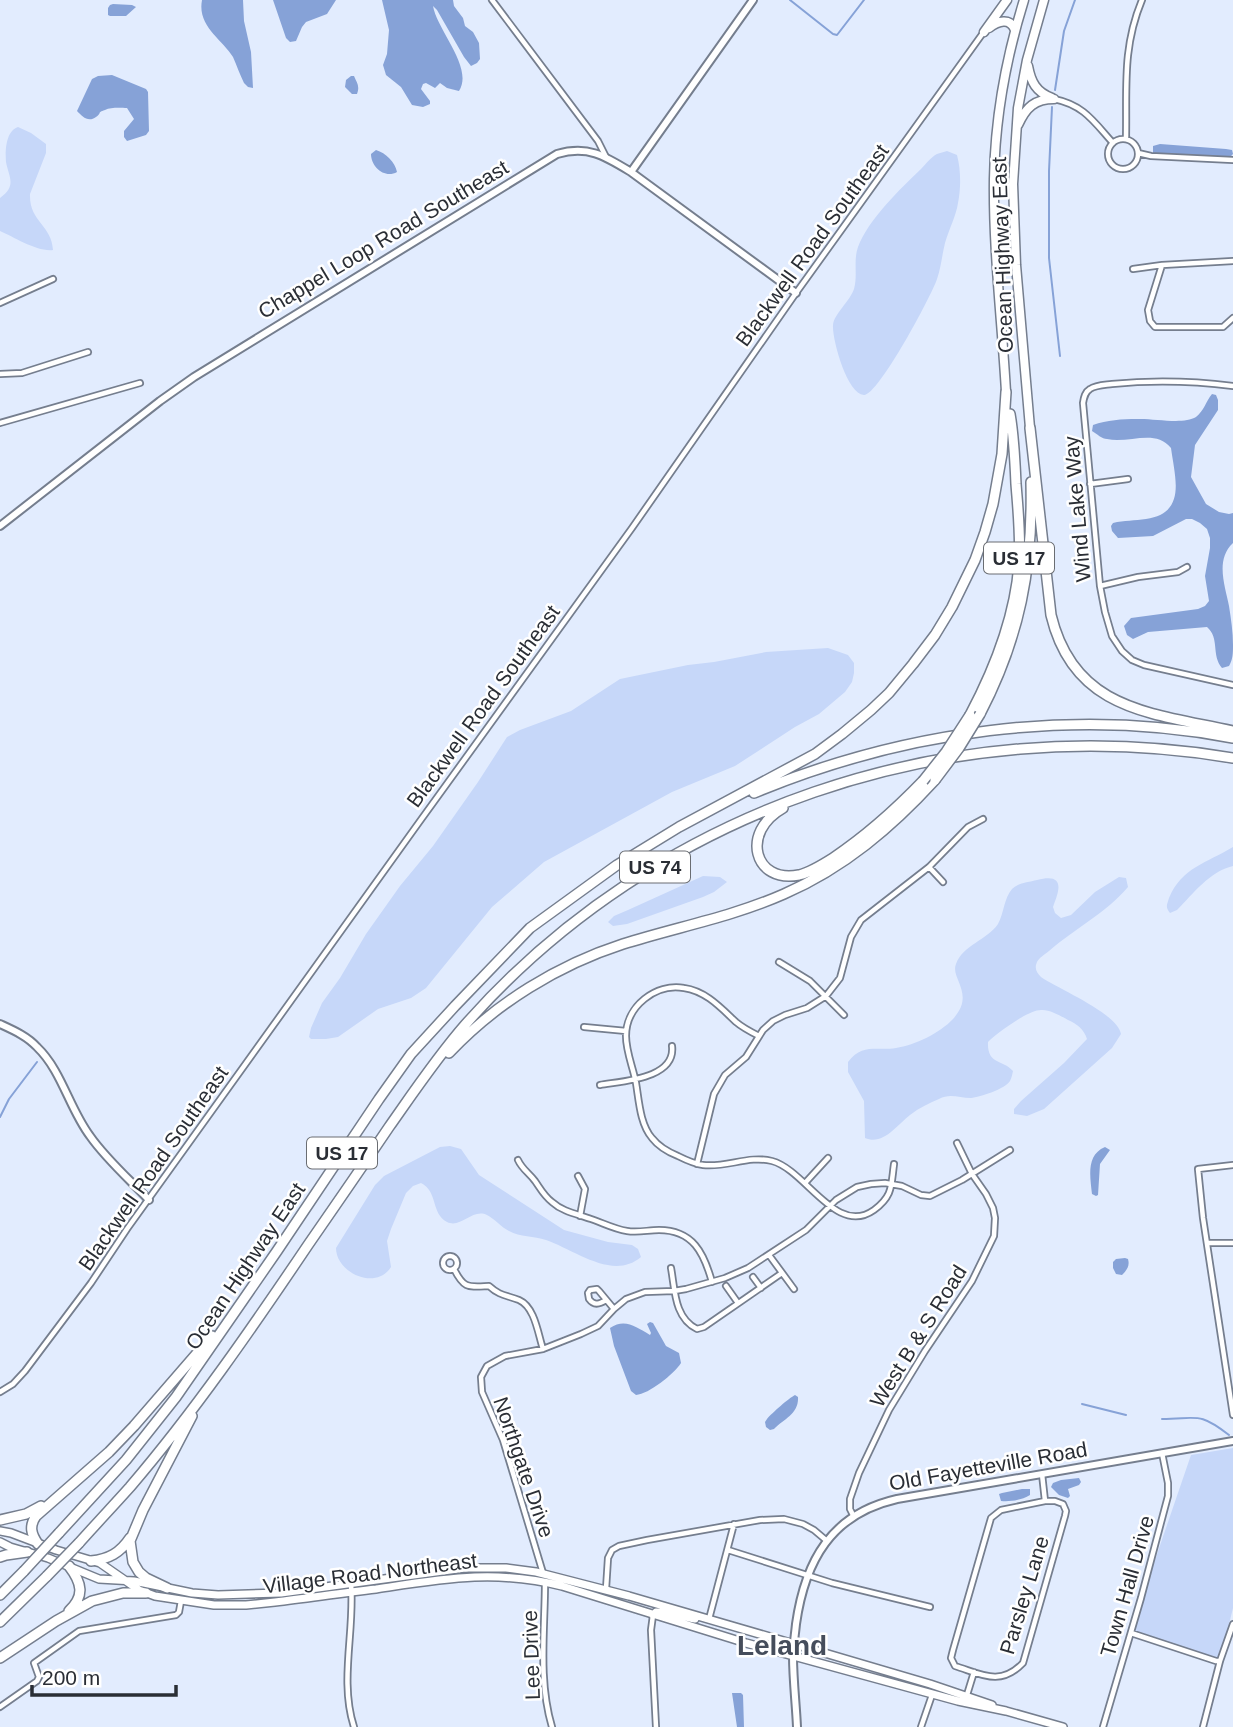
<svg xmlns="http://www.w3.org/2000/svg" width="1233" height="1727" font-family="Arial,sans-serif">
	<rect width="100%" height="100%" fill="#e2ecfe"/>
	<!-- green -->
	<path fill="#c6d7f9" d="M18,127l13,6 15,11v9l-16,41c-1,28 22,31 23,56 -16,2 -39,-13 -53,-19v-33c17,-13 9,-20 6,-36 -1,-12 0,-31 12,-35z
		M947,151l10,4c4,15 4,33 1,48 -2,13 -9,26 -13,40 -3,12 -4,25 -8,36 -5,16 -59,117 -73,116 -17,-1 -32,-56 -31,-70 1,-11 17,-24 21,-36 4,-14 -1,-28 4,-42 10,-27 43,-59 63,-78 5,-5 10,-12 16,-15 3,-1 7,-2 10,-3z
		M828,648l20,7 6,8v10l-2,9 -7,10 -26,22 -24,13 -60,39 -63,26 -128,70 -52,45 -66,81 -15,10 -33,11 -40,28 -12,2h-15l-2,-2 2,-9 11,-25 18,-25 26,-44 34,-48 33,-40 45,-64 29,-45 13,-7 51,-19 49,-32 68,-14 26,-3 52,-10z
		M1233,847v19c-23,5 -40,28 -56,44l-7,3c-5,-6 -3,-8 -1,-15 13,-31 38,-35 64,-51z
		M703,876l17,1 7,5 -13,10 -11,5 -76,27 -14,2 -5,-4 6,-6 14,-6z
		M1119,877l7,1 2,9c-22,26 -54,42 -79,64 -4,3 -10,7 -12,11 -3,7 0,11 4,15 19,13 76,36 80,57l-9,14 -68,61 -17,7 -13,-2v-5l7,-8 43,-38 23,-24c-3,-10 -10,-15 -19,-19 -7,-4 -19,-11 -27,-10 -13,0 -44,23 -53,32 -1,23 14,17 25,29 -1,4 -1,6 -3,10 -5,8 -30,16 -39,17 -12,0 -21,-5 -32,1 -10,4 -20,9 -29,16 -13,10 -27,31 -45,23l-1,-37 -16,-29v-10c14,-19 29,-11 48,-14 19,-3 44,-15 57,-29 23,-25 -3,-41 3,-55 7,-19 31,-24 42,-40 6,-11 6,-26 14,-35 6,-6 17,-7 25,-9 28,-7 23,9 16,27l2,6 6,5 10,-3 24,-23z
		M450,1146l11,3 18,26 85,55 44,12 24,3 6,4 3,8c-28,24 -66,-7 -95,-17 -12,-4 -26,-3 -37,-9 -8,-4 -14,-12 -22,-16 -15,-7 -26,14 -40,7 -16,-8 -9,-31 -26,-39l-8,3 -7,7 -15,36 -4,12 4,26c-15,24 -55,6 -55,-19l39,-63 9,-9 56,-29z
		M1233,1448v160l-13,53 -90,-28 61,-178z"/>
	<!-- water -->
	<path fill="#86a2d7" d="M202,0h41l1,21 7,31 2,36 -5,-1 -4,-4c-4,-8 -7,-17 -11,-26 -11,-18 -36,-31 -31,-57z
		M273,0h63l-9,14 -21,8 -4,5 -6,14 -6,1 -4,-4z
		M382,0h71l1,6 9,12 2,8 8,6 6,11 1,16 -3,4 -6,3 -7,-9 -27,-47 -4,-4c4,24 41,62 26,85l-12,-3 -7,-5 -5,5 -9,-5 -3,1 -2,5 9,12v3l-7,3 -11,-2 -11,-18 -15,-12 -3,-10 4,-11 2,-24z
		M113,4l19,1 4,2 -10,9h-16l-2,-1v-7l2,-3z
		M112,75l34,14 2,3 1,39 -3,4 -19,6 -3,-4v-6l10,-12 -7,-11c-6,0 -16,-1 -22,2 -9,3 -2,2 -9,7 -8,6 -14,-1 -19,-6l15,-32 6,-3z
		M351,76h3c3,7 6,10 3,18h-5l-7,-7 1,-7z
		M1160,144l66,5 6,1 1,4 -6,6 -74,-6v-8z
		M376,150c10,3 19,12 21,22 -12,7 -26,-5 -26,-18z
		M1212,394l4,1 2,5v10l-23,35 -4,32 15,27 13,8 10,2 4,-1v30c-18,17 -8,42 -4,63 2,13 4,26 4,39 0,8 0,14 -4,21l-7,2c-11,-13 -2,-30 -15,-41l-59,5 -15,7 -6,-4 -3,-9 7,-8 67,-9 7,-3 4,-5 -4,-25 5,-28v-10l-3,-9 -7,-6 -8,-4h-6l-33,17 -35,2 -6,-7 -1,-5 2,-3c11,-3 22,-2 33,-4 41,-6 29,-41 25,-71 -16,-20 -42,-4 -64,-9 -5,0 -10,-5 -15,-8l1,-6c14,-5 29,-6 44,-6 16,-1 46,6 59,-2 8,-6 10,-16 16,-23z
		M1105,1147l5,3 -10,14 -2,31 -2,1 -4,-2c-2,-18 -6,-39 13,-47z
		M1125,1258l3,1c2,7 -1,11 -6,16l-6,-1 -3,-6v-6l3,-3z
		M650,1322l3,1 13,23 13,7 2,10c-7,11 -32,31 -45,32l-5,-4 -17,-45 -4,-18c15,-10 26,-1 40,7l1,-2 -4,-9z
		M795,1395l3,2c1,17 -14,22 -24,32l-4,1 -4,-3 -1,-5 2,-3c5,-6 22,-21 28,-24z
		M1079,1478l2,4 -2,3 -11,4 2,7 -2,2 -9,-3 -8,-8 2,-4 8,-3z
		M1022,1489h8v6c-8,5 -20,7 -29,6l-2,-7 3,-1z
		M732,1693h9l2,2 1,32h-7z"/>
	<g fill="none" stroke-linecap="round" stroke-linejoin="round">
		<!-- stream -->
		<path stroke="#86a2d7" stroke-width="2" d="M790,0l43,34 4,1 27,-35
			M1055,90l9,-59 11,-31
			M1052,107l-3,64v87l11,98
			M0,1117l9,-18 28,-37
			M1082,1404l44,11
			M1162,1419c35,0 36,-8 67,16"/>
		<!-- minor casing -->
		<g stroke="#757e8e" stroke-width="8">
			<path id="minor" d="M492,0l106,141 8,16
				M1054,99c30,6 40,23 59,44
				M1126,139c1,-51 -4,-91 16,-139
				M1108 154a15 15 0 1 1 30 0a15 15 0 1 1-30 0Z
				M1138,153l13,3 82,4
				M1162,265l-14,45 2,11 5,6h68l10,-9
				M1133,269l29,-4 71,-4
				M0,303l53,-24
				M0,374l22,-1 66,-21
				M1233,386c-40,-5 -81,-6 -121,-2 -7,1 -16,1 -22,5 -5,3 -6,8 -7,14l17,183 5,26 7,24 10,15 10,9 12,5 89,20
				M0,423l140,-40
				M1090,484l38,-5
				M1100,586l38,-9 40,-5 9,-5
				M929,867l14,15
				M779,962l31,19 34,34
				M584,1027l42,4
				M759,1036c-8,-4 -16,-8 -23,-14 -15,-14 -30,-31 -52,-34 -28,-5 -58,18 -58,48 0,16 7,31 10,47 3,18 4,41 16,55 7,9 16,14 26,18 8,4 16,8 25,9 23,3 46,-10 69,-4 34,9 64,76 102,49 19,-14 17,-24 20,-46
				M600,1085c22,-4 76,-6 72,-39
				M518,1160c4,9 11,13 17,21 5,7 9,15 17,21 11,10 25,12 39,17 12,4 23,10 36,12 11,2 21,-1 32,-1 34,0 45,23 53,52
				M697,1164l17,-70 11,-19 21,-18 17,-27 10,-9 12,-6 22,-7 19,-12 14,-18 11,-41 10,-17 68,-53 39,-40 15,-8
				M1233,1165l-35,4 5,49 30,197
				M578,1176l7,13 -5,27
				M805,1183l23,-25
				M1208,1243h25
				M769,1255l25,34
				M443 1263a7 7 0 1 1 14 0a7 7 0 1 1-14 0Z
				M671,1268c4,21 3,50 26,61l7,-2 78,-54
				M454,1269c10,20 14,18 35,17 11,10 17,9 30,14 16,7 19,34 24,49
				M753,1277l8,11
				M726,1286l12,17
				M606,1300c-6,4 -12,6 -17,-1l-1,-6 2,-3 7,-1 2,2 15,18
				M0,1392l13,-8 12,-13 66,-88 36,-54 293,-408 212,-293 164,-235 187,-260
				M1042,1474l3,27 -44,9 -10,8 -38,132 -2,8 4,8c26,8 45,21 68,-3l42,-147 1,-5 -3,-7 -8,-3h-10
				M854,1517l-4,-8v-10l9,-26 30,-63 36,-59 47,-70 22,-45 1,-18 -2,-10 -7,-14 -14,-20 -15,-31
				M728,1550l104,33 98,24
				M543,1573l-40,-133 -21,-48 -1,-15 6,-11 18,-10 38,-7 38,-15 17,-8 16,-17 12,-10 19,-7 29,-1 12,-2 39,-11 23,-10 58,-38 30,-30 21,-13 14,-3 14,-1 17,3 19,9 9,1 32,-16 48,-30
				M545,1582c0,48 -7,98 7,145
				M351,1584c4,46 -12,97 3,143
				M606,1589l2,-31 4,-8 7,-4 28,-6 113,-20 24,-1 19,5 11,6 13,11
				M653,1615l-2,15 5,97
				M709,1619l25,-95
				M1131,1633l85,28h4
				M966,1698l8,-26
				M0,1707l37,-26 2,-4 -5,-14 45,-32 97,-16 3,-3 2,-11
				M921,1727l11,-32
				M1103,1727l38,-129 27,-102v-13l-6,-30
				M1203,1727l17,-66 13,-37"/>
		</g>
		<!-- tertiary casing -->
		<g stroke="#757e8e" stroke-width="10">
			<path id="tertiary" d="M631,172l122,-172
				M0,526l160,-125 34,-24 363,-223c31,-9 48,2 74,18l165,121
				M0,1024c13,6 27,12 37,23 25,24 32,61 53,89 16,23 39,43 59,64
				M797,1727c-1,-23 -4,-47 -4,-71 0,-10 2,-21 3,-32 9,-63 35,-110 101,-125l336,-58"/>
		</g>
		<!-- secondary casing -->
		<g stroke="#757e8e" stroke-width="10">
			<path id="secondary" d="M0,1531l11,2 45,17 44,13 39,27 16,6 59,9h32l29,-3c33,-4 67,-9 101,-13 66,-10 119,-20 186,-3l184,57 212,58 48,10 57,16
				M0,1542l10,5 38,11 51,21 35,2 58,12 26,2 63,-2 184,-25h41l30,4 93,24 165,48 136,40 62,21
				M653,1615l3,-3c12,0 26,5 39,7"/>
		</g>
		<!-- trunk casing -->
		<g stroke="#757e8e" stroke-width="11">
			<path id="trunk" d="M989,28c9,-7 21,-11 26,2
				M984,32l23,-32
				M1028,66c3,16 8,26 24,32
				M1018,125c8,-18 17,-26 36,-26
				M1006,392c-4,-71 -13,-142 -12,-213 1,-61 12,-121 30,-179
				M1030,428l-14,-163 -3,-81 5,-76 9,-48 17,-60"/>
		</g>
		<!-- motorway casing -->
		<g stroke="#757e8e" stroke-width="12">
			<path id="motorway" d="M1030,428l21,187c23,96 101,98 182,116
				M980,714c40,-77 53,-146 51,-232
				M970,715c25,-47 45,-97 49,-151 2,-27 -1,-54 -3,-80 -1,-24 -2,-47 -6,-70
				M754,793c149,-62 319,-86 479,-55
				M783,808c-43,24 -29,76 16,67 12,-3 23,-10 34,-17 33,-22 62,-48 90,-77
				M449,1053c47,-50 109,-88 174,-109 54,-17 109,-27 161,-50 60,-26 108,-67 151,-114
				M0,1520l26,-6 15,-8
				M59,1533l67,-73 50,-63 101,-146 102,-152 32,-45 44,-48 75,-78 87,-63 62,-38 136,-73 27,-20 29,-24 18,-17 24,-29 22,-29 17,-28 23,-47 10,-28 8,-28 9,-50 4,-62
				M79,1543c17,-19 34,-37 51,-56 65,-76 122,-159 178,-242 27,-39 54,-78 81,-118 24,-34 48,-70 76,-102 191,-217 484,-315 768,-267
				M38,1544c-7,-10 -9,-18 -2,-28l73,-64 25,-26 78,-90
				M0,1557l6,-2 21,-3
				M91,1561c18,-2 29,-8 39,-23
				M167,1588l-21,-10 -7,-6 -6,-10 -3,-21 13,-31 49,-94
				M0,1595l24,-24
				M69,1611c16,-15 13,-28 0,-45
				M0,1622l47,-46
				M0,1658l56,-37 36,-20 31,-8h23"/>
		</g>
		<!-- minor -->
		<use href="#minor" stroke="#fff" stroke-width="4.5"/>
		<!-- tertiary -->
		<use href="#tertiary" stroke="#fff" stroke-width="6"/>
		<!-- secondary -->
		<use href="#secondary" stroke="#fff" stroke-width="7"/>
		<!-- trunk -->
		<use href="#trunk" stroke="#fff" stroke-width="8"/>
		<!-- motorway -->
		<use href="#motorway" stroke="#fff" stroke-width="9"/>
		<!-- motorway-bridge casing -->
		<g stroke="#757e8e" stroke-width="12" stroke-linecap="butt">
			<path id="motorway-bridge" d="M935,780l24,-32 21,-34
				M923,781l23,-29 24,-37
				M24,1571l35,-38
				M47,1576l32,-33"/>
		</g>
		<!-- motorway-bridge -->
		<use href="#motorway-bridge" stroke="#fff" stroke-width="9"/>
	</g>
	<g text-anchor="middle" dominant-baseline="central" stroke-width="5" stroke-linejoin="round" paint-order="stroke">
		<!-- shield labels -->
		<g fill="#fff" stroke="#6a6d72" stroke-width="2">
			<rect x="984" y="542.5" width="70" height="31" rx="5"/>
			<rect x="620" y="851.5" width="70" height="31" rx="5"/>
			<rect x="307" y="1137.5" width="70" height="31" rx="5"/>
		</g>
		<g font-size="19" font-weight="bold" fill="#2a2e35">
			<text x="1019" y="558">US 17</text>
			<text x="655" y="867">US 74</text>
			<text x="342" y="1153">US 17</text>
		</g>
		<!-- street labels -->
		<g font-size="21" fill="#2a2e35" stroke="#fff">
			<text transform="translate(383 239) rotate(-31)">Chappel Loop Road Southeast</text>
			<text transform="translate(812 245) rotate(-54)">Blackwell Road Southeast</text>
			<text transform="translate(1002 255) rotate(-92)">Ocean Highway East</text>
			<text transform="translate(1077 509) rotate(-95)">Wind Lake Way</text>
			<text transform="translate(483 706) rotate(-54)">Blackwell Road Southeast</text>
			<text transform="translate(153 1168) rotate(-55)">Blackwell Road Southeast</text>
			<text transform="translate(245 1266) rotate(-56)">Ocean Highway East</text>
			<text transform="translate(918 1336) rotate(-58)">West B &amp; S Road</text>
			<text transform="translate(988 1466) rotate(-10)">Old Fayetteville Road</text>
			<text transform="translate(524 1467) rotate(71)">Northgate Drive</text>
			<text transform="translate(370 1573) rotate(-7)">Village Road Northeast</text>
			<text transform="translate(1127 1586) rotate(-74)">Town Hall Drive</text>
			<text transform="translate(1024 1595) rotate(-73)">Parsley Lane</text>
			<text transform="translate(531 1655) rotate(-92)">Lee Drive</text>
		</g>
		<!-- district labels -->
		<g font-size="28" font-weight="bold" fill="#454d5b" stroke="#fff">
			<text x="782" y="1645">Leland</text>
		</g>
	</g>
	<!-- scale -->
	<path d="M32 1685v10h144v-10" fill="none" stroke="#2a2e35" stroke-width="3.5"/>
	<text x="42" y="1685" font-size="21" fill="#2a2e35" stroke="#ffffff" stroke-width="5" paint-order="stroke">200 m</text>
</svg>
